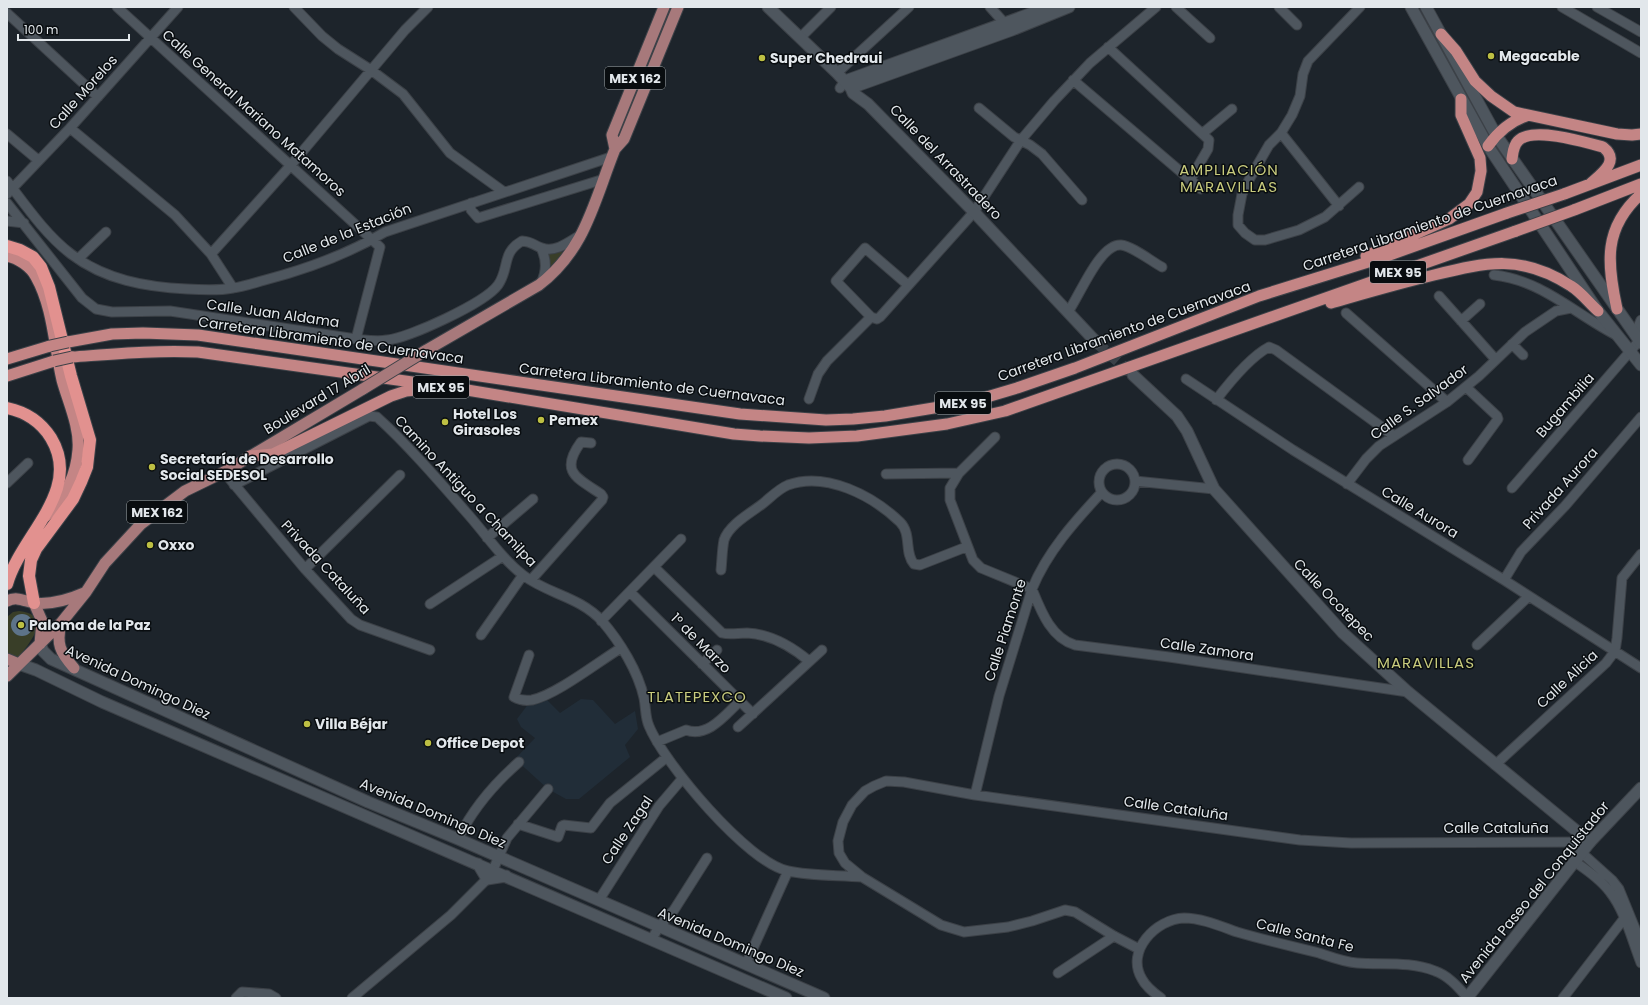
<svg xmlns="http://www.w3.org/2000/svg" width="1648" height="1005" font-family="Poppins,sans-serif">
	<rect width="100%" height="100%" fill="#1d242b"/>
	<!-- built -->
	<path fill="#212d38" d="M544,697l16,16 21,-14 12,1 22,24 20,-13 3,18 -13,16 5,12 -51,42h-13l-18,-10 -33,-30 20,-21 -14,-11 -4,-8 12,-16z"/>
	<!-- green -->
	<path fill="#393e28" d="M573,244l-22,24 -4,-16h17z
		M19,611c35,4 11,31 0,46l-7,1 -5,-2v-39l6,-5z"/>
	<!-- water -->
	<path fill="#5d7389" d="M11 625a11 11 0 1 1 22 0a11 11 0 1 1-22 0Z"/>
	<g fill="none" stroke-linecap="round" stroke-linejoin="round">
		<!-- tertiary-tunnel -->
		<path stroke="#3b4148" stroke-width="11" stroke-dasharray="11 5.5" stroke-linecap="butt" d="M1097,343l34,30"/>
		<!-- minor casing -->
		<g stroke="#3c4147" stroke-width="11">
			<path id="minor" d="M117,7l263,240 -24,92
				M294,7l28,29 16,13 33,21 32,24 47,59 54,39
				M990,7l18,20
				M1176,7l34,31
				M1279,7l18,18
				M1562,7l79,46
				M1597,7l44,25
				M7,13l91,84
				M801,37l30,-30
				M1108,47l101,93 -1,9 -18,31
				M837,73l72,-66
				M1073,80l128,109
				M840,88l5,-7
				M979,108l35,29 16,8 12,9 40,46
				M70,128l105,87 36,39 22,34
				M1203,133l29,-24
				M1281,133l58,73
				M7,134l31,26
				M7,181c19,25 39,54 64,73 34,26 75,33 116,35 15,1 31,2 46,-1 10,-1 21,-5 32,-8 42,-11 83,-26 120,-48l226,-75
				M1359,187l-34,30 -26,13 -34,10h-10l-10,-7 -7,-8v-10l4,-21 8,-16 19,-33 12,-12 11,-18 8,-19 3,-22 5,-13 52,-54
				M7,194l63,-66 108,-121
				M7,203l75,95 14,11 16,3 58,-1 186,28c10,1 21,3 31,1 22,-2 98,-37 111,-55 12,-17 3,-32 24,-44 12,1 10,4 20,7 14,5 28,-7 40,-14
				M471,203v7l7,8 126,-39
				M7,221l17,2
				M211,254l80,-89 114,-135 23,-23
				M78,259l28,-27
				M1494,275c48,5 82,40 124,61
				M541,283c6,-12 6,-23 0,-35
				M908,285l-43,-37 -29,33 35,36 6,2 3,-2 94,-105 47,-72 33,-39 36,-38 66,-56
				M1439,296l57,64
				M1068,312c11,-15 32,-69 53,-67 11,1 30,16 41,22
				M1346,313l101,89
				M1461,321l19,-17
				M1635,334l6,-14
				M1512,344l11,11
				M1186,379l107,71 211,130 137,88
				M1466,387l31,29 1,3 -30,41
				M809,399l9,-25 9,-13 44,-44
				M1216,400c13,-17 34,-43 53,-53l7,3 118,86
				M995,437l-36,36 -9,15v12l23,60 8,8 51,21c9,22 19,49 43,56l94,12 239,35
				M1099 482a18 18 0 1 1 36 0a18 18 0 1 1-36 0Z
				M224,472l81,97 46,50 9,6 70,25
				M886,474l73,-1
				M1135,481l79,8
				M7,483l21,-20
				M1347,484l19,-25 13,-13 68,-44 32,-26 46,-44 31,-21 15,-3
				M234,485l135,-69 8,1c30,27 62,64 89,95 19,21 35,46 57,63 24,19 56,21 79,46 18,21 36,50 42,77 2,10 1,19 5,28 15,37 99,137 139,145 23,5 51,4 74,6
				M1512,488l127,-147
				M487,538l46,-39
				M654,567l68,66c8,2 16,0 25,0 24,1 44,13 62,28
				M305,569l95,-94
				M721,570c1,-9 1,-20 3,-30 5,-15 25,-26 37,-35 8,-6 17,-16 27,-20 38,-14 85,11 112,37 12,12 4,31 14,42l6,1 46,-18
				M531,580l71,-80 1,-3 -2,-3c-24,-16 -42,-22 -20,-52l10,1
				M1504,580l17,-28 44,-46 76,-89
				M630,592l123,122
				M430,604l73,-48
				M601,621l80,-82
				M481,635l42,-60
				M1477,645l51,-48
				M529,655l-15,42c5,3 11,4 18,3 24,-5 66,-38 89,-52
				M702,664l15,-14
				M738,727l84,-77
				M657,742l29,-12c22,8 39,-15 54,-29
				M1495,765l111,-102 9,-12 2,-13 5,-60 19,-24
				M975,795l24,-99 33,-107c15,-37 43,-68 70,-97
				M518,824l40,13 4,-11 2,-1 27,3 19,-25 57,-46
				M458,839c14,-29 36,-55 61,-77
				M1582,853l30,27 7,9 22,54
				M1575,862c12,8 26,18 35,30 15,19 22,48 31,71
				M599,900l60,-94 23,-27
				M651,940l8,-13 15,-17 33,-52
				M1139,949l-25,-13 -39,-24 -10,-2 -33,11 -24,6 -44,5 -23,-7 -79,-48 -17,-14 -6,-10 -1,-12 5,-19 9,-17 13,-14 9,-5 12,-5 18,1 71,13 325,45 51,3 239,-1
				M746,964l42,-93
				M1058,973l56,-37
				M236,998l6,-6 27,2 7,4
				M352,998l99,-83 36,-36 6,-9 14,-32 41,-49
				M1161,998c-7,-5 -15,-11 -19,-19 -17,-28 14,-60 42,-61 17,0 36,8 53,14 27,8 54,14 82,21 12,4 25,9 38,10 26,2 53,-2 78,8 14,5 23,16 32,26
				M1563,998l63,-82"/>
		</g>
		<!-- tertiary casing -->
		<g stroke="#3c4147" stroke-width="13">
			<path id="tertiary" d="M768,7l69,66 14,15 2,5 15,11 106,108 123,131
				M845,81l204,-74
				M851,88l161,-58 57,-23
				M1133,375l44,41 10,15 27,58 129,144 65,59 182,150"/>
		</g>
		<!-- secondary casing -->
		<g stroke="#3c4147" stroke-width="13">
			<path id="secondary" d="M1411,7l77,139 110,165 43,54
				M1426,7l70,128 145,208
				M40,644l3,7 8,8 317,143 90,37 366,159
				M19,664l17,6 66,32 684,296
				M478,864l9,15 19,-3
				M1467,998l123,-156 51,-54"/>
		</g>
		<!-- primary casing -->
		<g stroke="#3c4147" stroke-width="13">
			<path id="primary" d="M615,149l-3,-14 52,-128
				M425,351l114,-66c47,-36 55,-84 76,-136l9,-10 54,-132
				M7,601c10,-5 17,0 27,2 18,2 34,-3 50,-10
				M34,603l8,18 -2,23
				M61,623c-5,21 -1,29 13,45
				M7,659l12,5
				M7,676l54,-53 25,-31 19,-29 36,-39 44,-33 39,-19 139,-83"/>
		</g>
		<!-- trunk casing -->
		<g stroke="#3c4147" stroke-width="13">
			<path id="trunk" d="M1441,34l15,17 19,30 16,15 23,16 103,22 15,1 9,-1
				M1488,146c10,-14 21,-24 38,-30
				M1512,159c1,-6 1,-13 6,-18 14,-15 67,1 85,6 18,14 -2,27 -13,37
				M1564,194l77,-29
				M1574,210l67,-26
				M7,256c11,2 24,11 29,21 17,30 18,69 26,103 6,22 18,47 16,70 -2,27 -13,48 -32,66
				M1366,256l83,-37 20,-15 8,-12 4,-21 -1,-13 -19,-43v-16
				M1331,303c35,-10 69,-20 103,-28 53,-13 88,-21 137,11 10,6 18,17 27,25
				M1617,309c-10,-46 -14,-81 24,-115
				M68,342l44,-8 31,-1 55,2 542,79 86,6 27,-1 32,-3 85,-14 47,-14 58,-20 184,-72 122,-38 126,-45
				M72,357c42,-3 83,-7 126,-5l257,36 279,46 26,2 49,2 48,-2 90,-12 58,-13 511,-180
				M7,359l43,-13
				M7,376l47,-15
				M250,456l23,-2 118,-58 15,-5 19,-2"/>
		</g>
		<!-- motorway casing -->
		<g stroke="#3c4147" stroke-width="14">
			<path id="motorway" d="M7,246l13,4 13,7 8,10 8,20 22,89 19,64 -3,27 -6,15 -8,17 -37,50 -5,11 -2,16 5,27
				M7,408c19,4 34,14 44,30 32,53 -30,97 -44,146"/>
		</g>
		<!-- minor -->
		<use href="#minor" stroke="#4e565e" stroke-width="9"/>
		<!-- tertiary -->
		<use href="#tertiary" stroke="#4e565e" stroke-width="11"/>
		<!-- secondary -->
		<use href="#secondary" stroke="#4e565e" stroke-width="11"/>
		<!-- primary -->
		<use href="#primary" stroke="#a7797b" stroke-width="11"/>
		<!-- trunk -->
		<use href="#trunk" stroke="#c48585" stroke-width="11"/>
		<!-- motorway -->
		<use href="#motorway" stroke="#e2918f" stroke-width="12"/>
		<!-- primary-bridge casing -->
		<g stroke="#3c4147" stroke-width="13" stroke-linecap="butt">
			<path id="primary-bridge" d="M363,389l62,-38"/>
		</g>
		<!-- trunk-bridge casing -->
		<g stroke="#3c4147" stroke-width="13" stroke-linecap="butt">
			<path id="trunk-bridge" d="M1507,213l57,-19
				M1516,231l58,-21
				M50,346l18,-4
				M54,361l18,-4"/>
		</g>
		<!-- primary-bridge -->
		<use href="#primary-bridge" stroke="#a7797b" stroke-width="11"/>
		<!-- trunk-bridge -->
		<use href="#trunk-bridge" stroke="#c48585" stroke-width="11"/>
	</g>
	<!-- markers -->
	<g fill="#bdbf43" stroke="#090d10" stroke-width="1.5">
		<circle cx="1491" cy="56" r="4"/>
		<circle cx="762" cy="58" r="4"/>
		<circle cx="541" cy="420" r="4"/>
		<circle cx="445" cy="422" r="4"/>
		<circle cx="152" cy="467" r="4"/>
		<circle cx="150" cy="545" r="4"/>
		<circle cx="21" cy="625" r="4"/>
		<circle cx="307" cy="724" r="4"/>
		<circle cx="428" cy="743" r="4"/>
	</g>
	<g text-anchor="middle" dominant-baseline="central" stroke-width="3" stroke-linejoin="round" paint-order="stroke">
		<!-- shield labels -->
		<g fill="#090d10" stroke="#a1a6a9" stroke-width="1">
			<rect x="605" y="67" width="60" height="22" rx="3"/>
			<rect x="1370" y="261" width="56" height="22" rx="3"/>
			<rect x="413" y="376" width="56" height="22" rx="3"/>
			<rect x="935" y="392" width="56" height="22" rx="3"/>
			<rect x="127" y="501" width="60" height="22" rx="3"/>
		</g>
		<g font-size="13" font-weight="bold" fill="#e2e7eb">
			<text x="635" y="78">MEX 162</text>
			<text x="1398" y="272">MEX 95</text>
			<text x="441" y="387">MEX 95</text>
			<text x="963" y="403">MEX 95</text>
			<text x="157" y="512">MEX 162</text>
		</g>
		<!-- poi labels -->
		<g font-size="14" font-weight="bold" fill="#e2e7eb" stroke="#090d10" text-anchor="start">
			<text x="1499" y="56">Megacable</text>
			<text x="770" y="58">Super Chedraui</text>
			<text x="453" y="414">Hotel Los<tspan x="453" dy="16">Girasoles</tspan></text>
			<text x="549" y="420">Pemex</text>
			<text x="160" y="459">Secretaría de Desarrollo<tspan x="160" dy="16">Social SEDESOL</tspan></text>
			<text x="158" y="545">Oxxo</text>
			<text x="29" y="625">Paloma de la Paz</text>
			<text x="315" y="724">Villa Béjar</text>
			<text x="436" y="743">Office Depot</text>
		</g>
		<!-- street labels -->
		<g font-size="14" fill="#e2e7eb" stroke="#090d10">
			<text transform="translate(83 92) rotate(-48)">Calle Morelos</text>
			<text transform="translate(254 113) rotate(42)">Calle General Mariano Matamoros</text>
			<text transform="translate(946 162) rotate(46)">Calle del Arrastradero</text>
			<text transform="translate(1430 223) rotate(-19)">Carretera Libramiento de Cuernavaca</text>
			<text transform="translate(347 233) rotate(-22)">Calle de la Estación</text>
			<text transform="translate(273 313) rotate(8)">Calle Juan Aldama</text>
			<text transform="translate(1124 331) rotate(-20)">Carretera Libramiento de Cuernavaca</text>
			<text transform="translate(331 340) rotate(8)">Carretera Libramiento de Cuernavaca</text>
			<text transform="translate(652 384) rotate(7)">Carretera Libramiento de Cuernavaca</text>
			<text transform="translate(317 399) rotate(-31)">Boulevard 17 Abril</text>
			<text transform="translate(1419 402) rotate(-36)">Calle S. Salvador</text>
			<text transform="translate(1565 405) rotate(-49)">Bugambilia</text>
			<text transform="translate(1560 488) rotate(-48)">Privada Aurora</text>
			<text transform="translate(466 491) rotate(47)">Camino Antiguo a Chamilpa</text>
			<text transform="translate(1420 512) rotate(31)">Calle Aurora</text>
			<text transform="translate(326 567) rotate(47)">Privada Cataluña</text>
			<text transform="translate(1334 600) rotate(46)">Calle Ocotepec</text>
			<text transform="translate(1005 630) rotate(-72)">Calle Piamonte</text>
			<text transform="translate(701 643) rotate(45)">1° de Marzo</text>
			<text transform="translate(1207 649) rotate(8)">Calle Zamora</text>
			<text transform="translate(1567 679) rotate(-43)">Calle Alicia</text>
			<text transform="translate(138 682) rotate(25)">Avenida Domingo Diez</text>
			<text transform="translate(1176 808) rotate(8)">Calle Cataluña</text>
			<text transform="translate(433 813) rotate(23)">Avenida Domingo Diez</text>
			<text x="1496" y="828">Calle Cataluña</text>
			<text transform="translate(627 830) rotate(-56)">Calle Zagal</text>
			<text transform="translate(1534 892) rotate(-51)">Avenida Paseo del Conquistador</text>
			<text transform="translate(1305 935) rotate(14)">Calle Santa Fe</text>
			<text transform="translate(731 942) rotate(23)">Avenida Domingo Diez</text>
		</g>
		<!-- neighbourhood labels -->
		<g font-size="15" letter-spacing="1" fill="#c8cb7d" stroke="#090d10">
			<text x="1229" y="169">AMPLIACIÓN<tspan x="1229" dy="17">MARAVILLAS</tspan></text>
			<text x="1426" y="662">MARAVILLAS</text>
			<text x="697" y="696">TLATEPEXCO</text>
		</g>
	</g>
	<!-- border -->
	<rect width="1648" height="1005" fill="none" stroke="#e2e7eb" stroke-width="16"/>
	<!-- scale -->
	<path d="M18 34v6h111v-6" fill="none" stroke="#e2e7eb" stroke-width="2"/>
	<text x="24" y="34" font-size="12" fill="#e2e7eb" stroke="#090d10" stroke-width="3" paint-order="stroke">100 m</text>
</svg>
